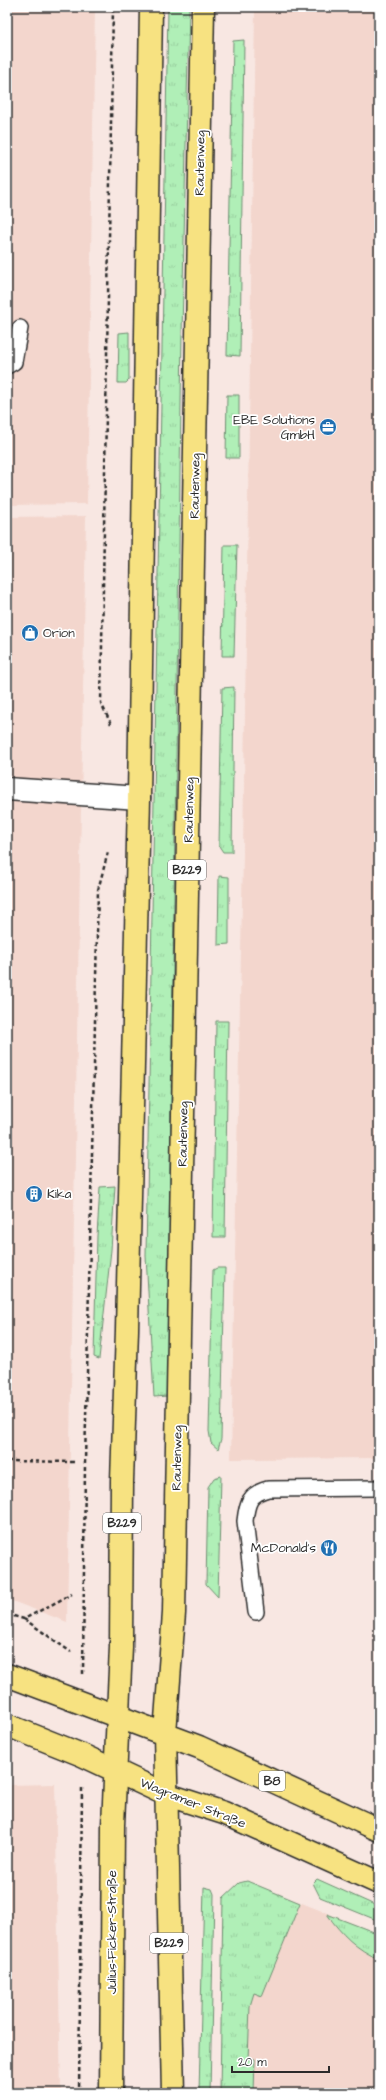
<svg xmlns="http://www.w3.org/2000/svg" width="386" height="2100" font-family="'Architects Daughter',sans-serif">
	<defs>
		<pattern id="grass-tufts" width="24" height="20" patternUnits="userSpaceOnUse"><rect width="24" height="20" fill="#b0efb7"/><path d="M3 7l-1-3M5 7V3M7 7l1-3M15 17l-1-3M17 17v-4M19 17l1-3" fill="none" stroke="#98cd9e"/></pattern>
	</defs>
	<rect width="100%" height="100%" fill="#f8e7e2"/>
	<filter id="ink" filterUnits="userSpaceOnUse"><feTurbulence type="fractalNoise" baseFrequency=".025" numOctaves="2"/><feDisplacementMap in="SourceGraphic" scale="8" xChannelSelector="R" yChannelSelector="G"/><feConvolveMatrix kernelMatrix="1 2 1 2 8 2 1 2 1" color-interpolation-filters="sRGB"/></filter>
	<g filter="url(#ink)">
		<!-- built -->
		<path fill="#f3d6cd" d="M7,7h88l-8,497 -80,1z
			M255,7h124v1451l-148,1 12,-607z
			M86,516l-19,1106 -60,-23v-1082z
			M55,1784l6,309h-54v-308z
			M247,1881l132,53v159h-159l3,-195 16,-15z"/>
		<!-- grass -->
		<path fill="url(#grass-tufts)" stroke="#6e8d71" d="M168,7h21l-7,327 -15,1062 -13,1 -8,-141z
			M244,40l-4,316 -13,-1 6,-314z
			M129,332v48l-3,3h-8l1,-50z
			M227,395h12v63h-13z
			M224,545h13l-3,111h-12z
			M234,687l-2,165h-9l-4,-6 3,-158z
			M219,876l10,1v67l-11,1z
			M216,1021h12l-3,216h-12z
			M115,1186l-4,64 -12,109 -5,-2 3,-121 3,-49z
			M217,1268h8l-4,171 -3,10 -7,-6 -2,-12 4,-161z
			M221,1476l-3,121 -12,-13 2,-97 6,-9z
			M317,1879l62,28v14l-59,-24 -7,-14z
			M247,1881l53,22 -38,93 -8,-3 -4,13 -2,53h7l-1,34h-34l3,-195 16,-15z
			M204,1887l8,2 2,5 -4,199h-11z
			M327,1914l52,20v25c-22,-9 -38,-25 -52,-45z"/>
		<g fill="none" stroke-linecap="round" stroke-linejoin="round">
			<!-- lane casing -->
			<g stroke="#2b2b2b" stroke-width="18">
				<path id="lane" d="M7,366l7,-4 6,-34
					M256,1612l-11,-91c2,-18 4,-27 23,-32l111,-1"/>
			</g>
			<!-- street casing -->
			<g stroke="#2b2b2b" stroke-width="25">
				<path id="street" d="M7,789l132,9"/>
			</g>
			<!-- primary casing -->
			<g stroke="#2b2b2b" stroke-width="25">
				<path id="primary" d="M7,1675l192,72 180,83
					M7,1725l75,30 83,39 59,19 155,70
					M111,2093l2,-268 8,-178 1,-166 5,-151 12,-532 12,-791
					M173,2093l-8,-360 9,-120 29,-1606"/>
			</g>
			<!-- path -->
			<path stroke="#2b2b2b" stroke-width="2.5" stroke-dasharray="4 3" stroke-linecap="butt" d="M111,724l-10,-21 12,-696
				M7,1461l68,1
				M7,1614l17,5 48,-25
				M24,1619l47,33
				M83,1674l2,-212 13,-572 10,-38
				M79,2093l3,-306"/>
			<!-- lane -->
			<use href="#lane" stroke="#fff" stroke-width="15"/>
			<!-- street -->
			<use href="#street" stroke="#fff" stroke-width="22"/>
			<!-- primary -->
			<use href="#primary" stroke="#f7e281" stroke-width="22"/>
		</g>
	</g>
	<!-- icons -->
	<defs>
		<g id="office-disc" transform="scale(0.9)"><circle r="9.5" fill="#1f6fb2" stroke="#fff"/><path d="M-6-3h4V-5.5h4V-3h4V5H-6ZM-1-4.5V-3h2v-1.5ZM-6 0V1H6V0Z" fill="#fff"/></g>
		<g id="shop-disc" transform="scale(0.9)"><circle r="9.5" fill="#1f6fb2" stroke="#fff"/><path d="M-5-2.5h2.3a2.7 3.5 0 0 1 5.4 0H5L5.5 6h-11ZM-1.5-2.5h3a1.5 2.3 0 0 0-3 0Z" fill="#fff"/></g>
		<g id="building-disc" transform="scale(0.9)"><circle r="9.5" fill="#1f6fb2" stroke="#fff"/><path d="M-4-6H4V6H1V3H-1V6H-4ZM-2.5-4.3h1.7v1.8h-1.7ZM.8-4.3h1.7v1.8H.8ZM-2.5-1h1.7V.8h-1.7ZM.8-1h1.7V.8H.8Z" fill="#fff"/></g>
		<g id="restaurant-disc" transform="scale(0.9)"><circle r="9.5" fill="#1f6fb2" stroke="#fff"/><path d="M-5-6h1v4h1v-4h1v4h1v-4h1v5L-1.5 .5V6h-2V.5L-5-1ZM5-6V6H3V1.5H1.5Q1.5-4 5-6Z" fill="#fff"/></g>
	</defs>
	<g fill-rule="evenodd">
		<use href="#office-disc" x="328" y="427"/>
		<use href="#shop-disc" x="30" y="633"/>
		<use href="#building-disc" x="34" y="1194"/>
		<use href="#restaurant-disc" x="329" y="1548"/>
	</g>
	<g text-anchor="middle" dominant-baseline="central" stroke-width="3.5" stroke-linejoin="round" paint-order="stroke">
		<!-- shield labels -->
		<g fill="#fff" stroke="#6b6b6b" stroke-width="1">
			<rect x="168" y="860" width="38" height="20" rx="3"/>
			<rect x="103" y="1513" width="38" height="20" rx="3"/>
			<rect x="259" y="1771" width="26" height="20" rx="3"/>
			<rect x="150" y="1933" width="38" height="20" rx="3"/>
		</g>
		<g font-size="12" font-weight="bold" fill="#2b2b2b">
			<text x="187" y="870">B229</text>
			<text x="122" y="1523">B229</text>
			<text x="272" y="1781">B8</text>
			<text x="169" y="1943">B229</text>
		</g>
		<!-- street labels -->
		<g font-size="13" fill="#2b2b2b" stroke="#fff">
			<text transform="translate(200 163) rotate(-89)">Rautenweg</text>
			<text transform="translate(195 486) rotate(-89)">Rautenweg</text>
			<text transform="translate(189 810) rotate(-89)">Rautenweg</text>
			<text transform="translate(183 1134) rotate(-89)">Rautenweg</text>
			<text transform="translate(177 1458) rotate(-89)">Rautenweg</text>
			<text transform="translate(193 1803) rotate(22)">Wagramer Straße</text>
			<text transform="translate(112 1932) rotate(-90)">Julius-Ficker-Straße</text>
		</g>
		<!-- poi labels -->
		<g font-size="13" fill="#2b2b2b" stroke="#fff" text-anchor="end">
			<text x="315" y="420">EBE Solutions<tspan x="315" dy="15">GmbH</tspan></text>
			<text x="43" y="633" text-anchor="start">Orion</text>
			<text x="47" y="1194" text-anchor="start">Kika</text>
			<text x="316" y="1548">McDonald's</text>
		</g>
	</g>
	<!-- margin -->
	<rect width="386" height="2100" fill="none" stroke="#fff" stroke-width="24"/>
	<rect x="12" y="12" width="362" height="2076" fill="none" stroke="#2b2b2b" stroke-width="1.5" filter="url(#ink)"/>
	<!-- scale -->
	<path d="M232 2066v6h97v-6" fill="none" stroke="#2b2b2b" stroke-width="2"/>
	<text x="238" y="2066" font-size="12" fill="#2b2b2b" stroke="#ffffff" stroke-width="3" paint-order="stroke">20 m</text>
</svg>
